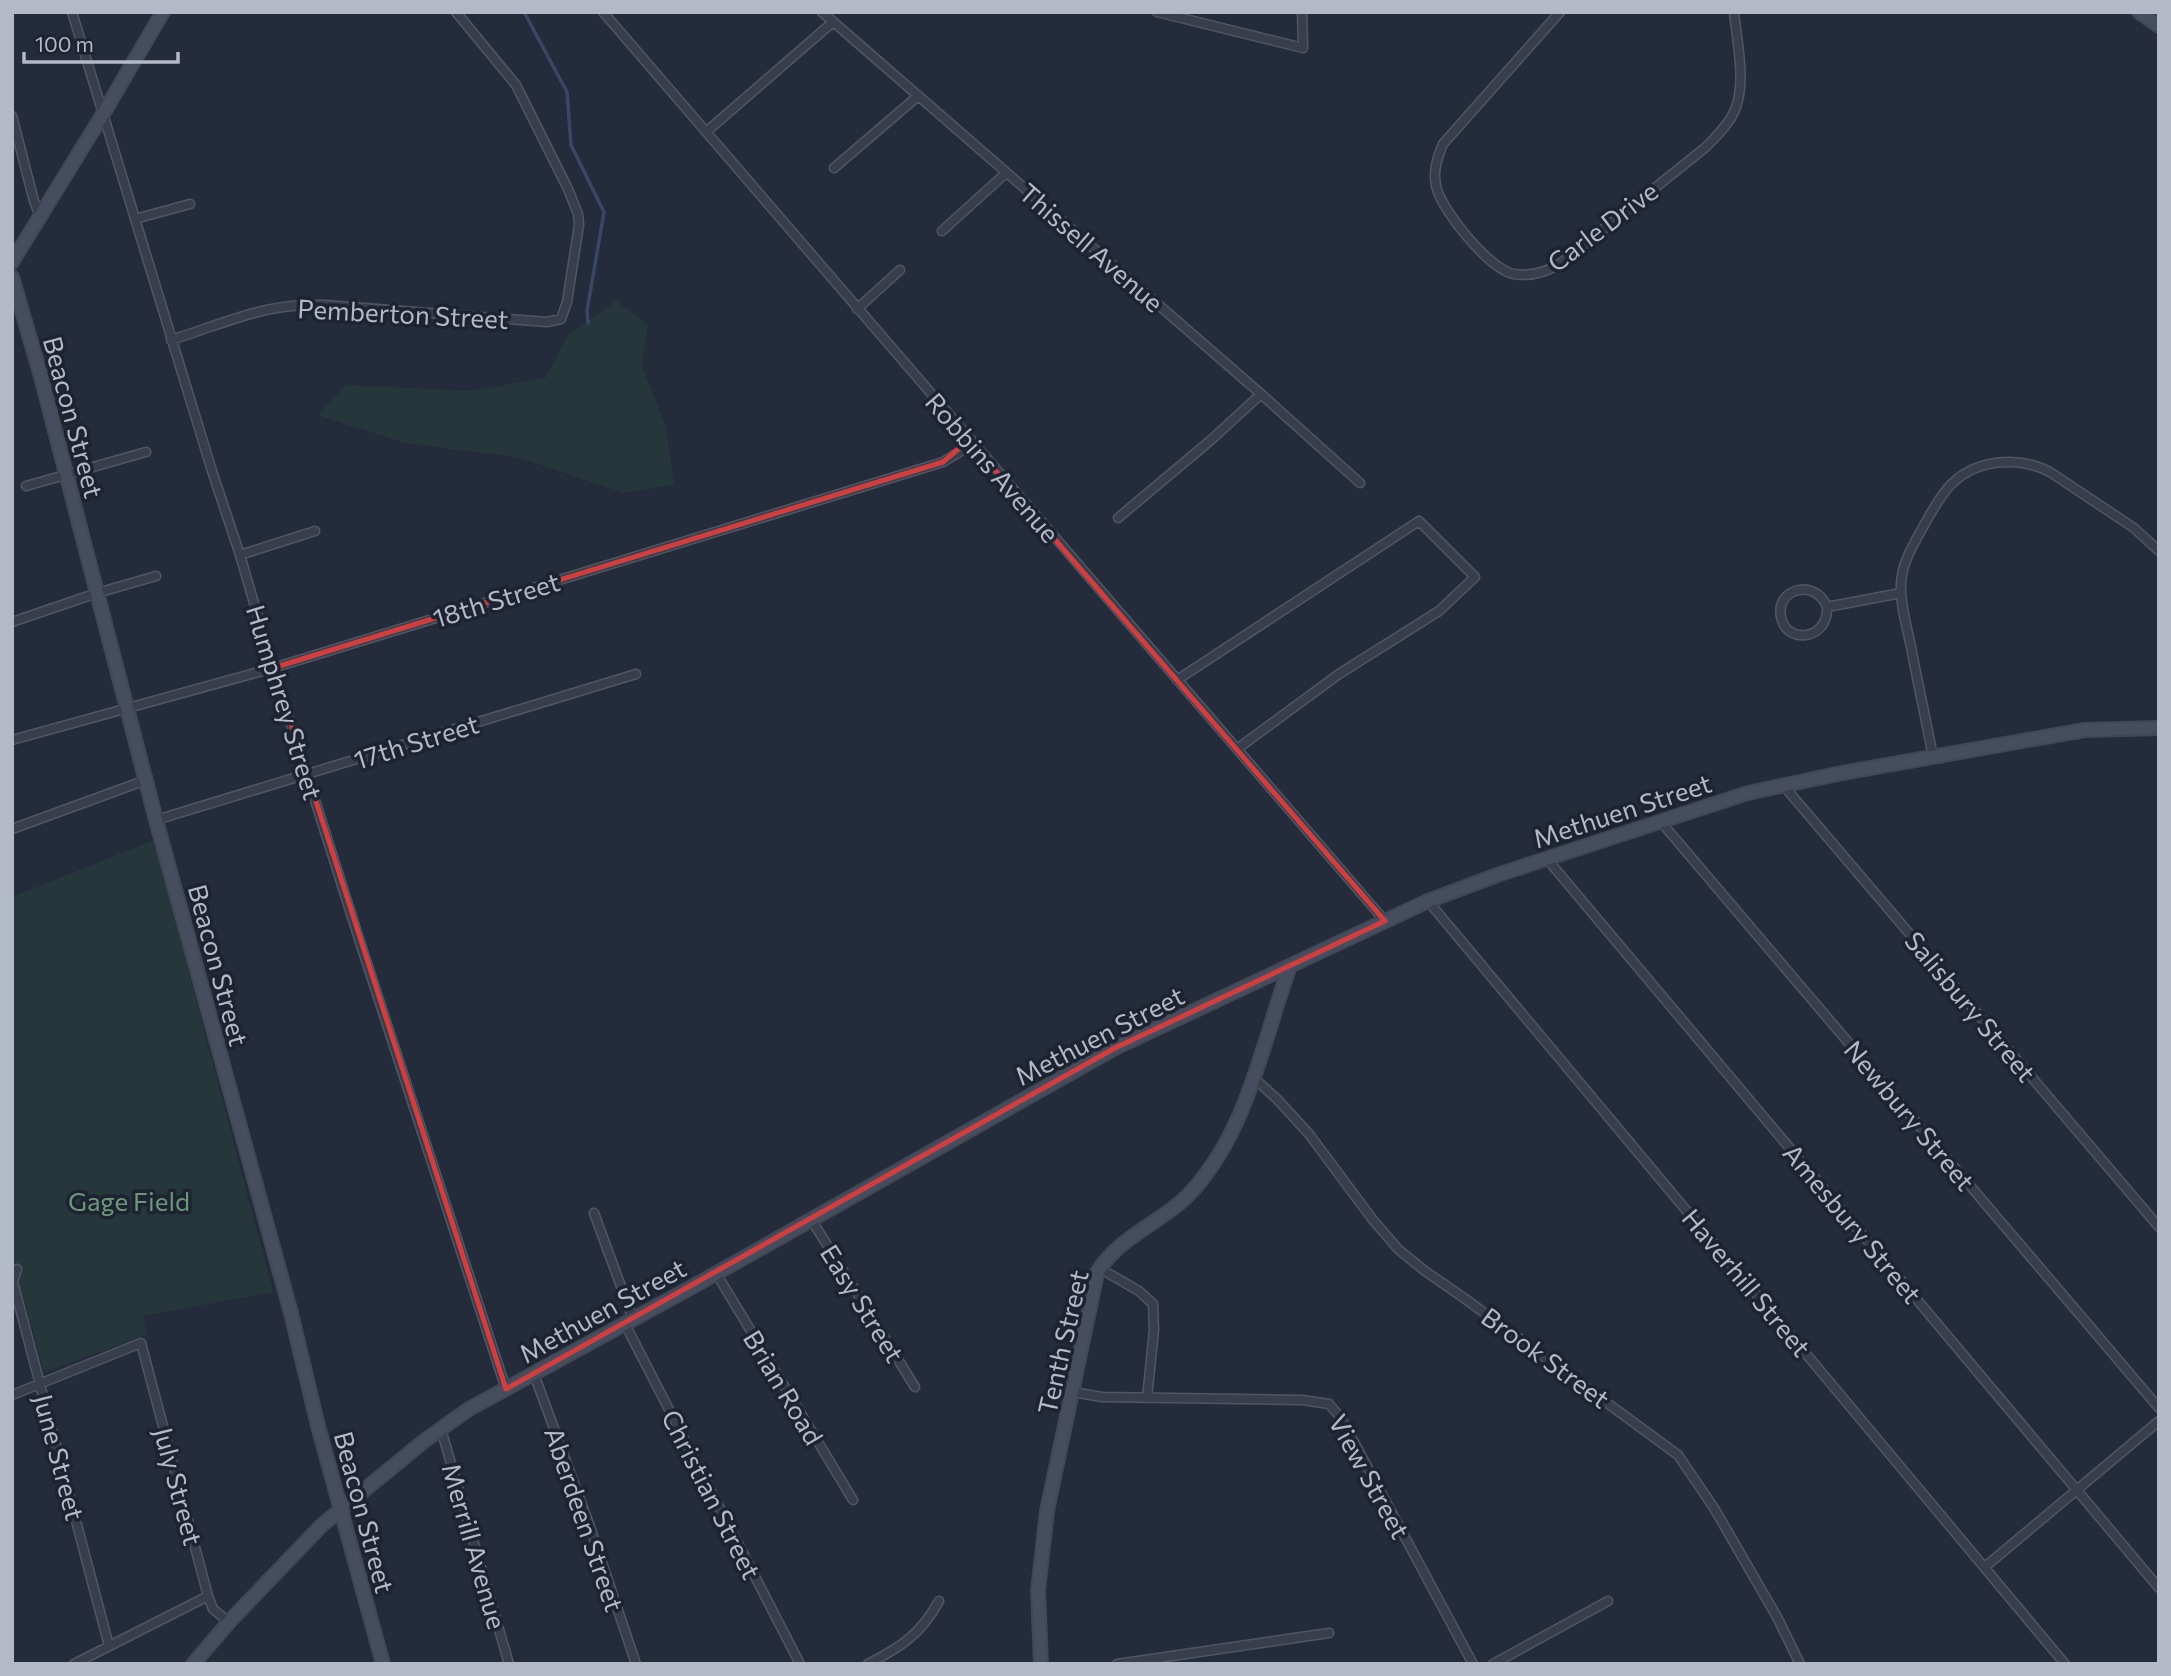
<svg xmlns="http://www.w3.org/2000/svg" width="2171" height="1676" font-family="Commissioner,sans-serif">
	<rect width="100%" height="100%" fill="#242b3b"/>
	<!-- green -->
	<path fill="#26373c" d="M616,301l32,23 -6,42 24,61 8,58 -50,8 -107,-36 -112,-14 -87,-28 28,-30 124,6 75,-13 23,-43z
		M154,840l119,452 -130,24 4,19 -103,37 -21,-77 -11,1v-399z"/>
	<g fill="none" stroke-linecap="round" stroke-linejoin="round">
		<!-- stream -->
		<path stroke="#3a4763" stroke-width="3.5" d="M524,12l43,80 4,53 33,67 -17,99 1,12"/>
		<!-- street casing -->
		<g stroke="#505663" stroke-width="11">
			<path id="street" d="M72,12l140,459 28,84 33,113 87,274 146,447
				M603,12l782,909
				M822,12l439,382 99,89
				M1157,12l146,36 -1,-36
				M1560,12l-117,132c-6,14 -10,27 -7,42 5,24 54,84 78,88 18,3 33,-2 47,-11l145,-116c10,-11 22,-21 28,-35 13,-27 3,-70 0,-100
				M12,116l22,85 6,15
				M706,132l127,-110
				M834,168l84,-72
				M135,219l55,-15
				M942,231l64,-58
				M857,309l43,-39
				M171,340c55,-17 95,-38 154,-35l222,17 14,-3 6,-17 12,-77 -1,-11 -10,-25 -52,-104 -60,-73
				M26,486l120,-34
				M1118,518l93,-78 50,-46
				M240,555l75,-24
				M1827,607c2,32 -40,39 -46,10 -6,-29 35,-39 46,-10l74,-14
				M12,622l85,-29 59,-17
				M1177,680l242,-159 56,56 -36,34 -100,63 -102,75
				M12,740l261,-72 670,-206 18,-11 8,-11
				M1933,757c-7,-37 -15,-73 -22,-110 -4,-20 -11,-42 -10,-63 1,-21 11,-37 21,-55 7,-13 15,-28 25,-40 25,-30 70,-34 103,-17l84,56 25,23
				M1783,785l376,442
				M156,820l480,-146
				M1661,822l498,586
				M12,829l134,-49
				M1547,859l612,729
				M1428,901l637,763
				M1254,1078l23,21 32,35 64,86 26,30 26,21 39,27 214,157 36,53 63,109 23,47
				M594,1213l39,106
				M811,1219l104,168
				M1099,1268l40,23 14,13 1,26 -7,68
				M17,1269l-4,13 96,364
				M716,1273l137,227
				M625,1324l175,340
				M534,1374l56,153 46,137
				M1073,1392l29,5 200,3 27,4 12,14 132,246
				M12,1395l129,-52 67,253 5,13 16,13
				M441,1429l68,235
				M1986,1566l173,-145
				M74,1664l134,-68
				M868,1664c33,-17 53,-30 71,-63
				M1117,1664l212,-31
				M1493,1664l115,-63"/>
		</g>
		<!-- secondary casing -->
		<g stroke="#414754" stroke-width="16">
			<path id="secondary" d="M2139,12l20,14
				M12,262l88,-143 63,-107
				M12,277l28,96 116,447 135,493 27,113 65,238
				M193,1664l36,-42 93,-97 102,-84 45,-32 223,-122 423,-239 313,-147 72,-27 248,-81 94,-20 220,-39 23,-4 74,-2
				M1041,1664l-3,-74 9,-79 50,-238c20,-36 69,-52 96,-83 56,-63 69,-147 97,-224"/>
		</g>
		<!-- street -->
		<use href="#street" stroke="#383e4b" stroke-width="8"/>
		<!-- secondary -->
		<use href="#secondary" stroke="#464d5e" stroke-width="12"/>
	</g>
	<!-- marked area -->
	<path fill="none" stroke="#d13e40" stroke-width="5" stroke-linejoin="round" d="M969,440l416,481 -270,127 -609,341 -233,-721 670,-206z"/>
	<g text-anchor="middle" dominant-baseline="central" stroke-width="7" stroke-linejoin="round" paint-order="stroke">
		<!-- street labels -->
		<g font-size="26" fill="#b3b9c7" stroke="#1d2330">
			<text transform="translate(1602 226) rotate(-37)">Carle Drive</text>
			<text transform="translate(1092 247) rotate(41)">Thissell Avenue</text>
			<text transform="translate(403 313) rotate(3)">Pemberton Street</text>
			<text transform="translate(74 417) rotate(75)">Beacon Street</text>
			<text transform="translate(993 467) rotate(49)">Robbins Avenue</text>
			<text transform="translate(496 599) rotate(-17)">18th Street</text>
			<text transform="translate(285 702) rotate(73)">Humphrey Street</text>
			<text transform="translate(416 741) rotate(-17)">17th Street</text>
			<text transform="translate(1622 810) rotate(-18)">Methuen Street</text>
			<text transform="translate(219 965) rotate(75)">Beacon Street</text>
			<text transform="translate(1971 1006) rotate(50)">Salisbury Street</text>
			<text transform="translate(1099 1035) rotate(-27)">Methuen Street</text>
			<text transform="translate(1910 1115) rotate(50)">Newbury Street</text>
			<text transform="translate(1853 1223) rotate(50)">Amesbury Street</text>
			<text transform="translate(1747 1282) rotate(50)">Haverhill Street</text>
			<text transform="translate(863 1303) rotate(58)">Easy Street</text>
			<text transform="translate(602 1310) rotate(-29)">Methuen Street</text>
			<text transform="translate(1062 1342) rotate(-77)">Tenth Street</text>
			<text transform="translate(1546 1357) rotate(36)">Brook Street</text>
			<text transform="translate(784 1387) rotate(59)">Brian Road</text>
			<text transform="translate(60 1457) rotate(75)">June Street</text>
			<text transform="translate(1370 1476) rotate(61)">View Street</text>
			<text transform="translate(179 1486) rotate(75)">July Street</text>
			<text transform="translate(712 1494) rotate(63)">Christian Street</text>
			<text transform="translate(365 1512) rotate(75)">Beacon Street</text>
			<text transform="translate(585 1519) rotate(71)">Aberdeen Street</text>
			<text transform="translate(475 1546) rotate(74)">Merrill Avenue</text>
		</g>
		<!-- park labels -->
		<g font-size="26" fill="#6b977a" stroke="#1d2330">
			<text x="129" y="1200">Gage Field</text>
		</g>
	</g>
	<!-- border -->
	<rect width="2171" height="1676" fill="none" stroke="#b3b9c7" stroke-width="28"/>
	<!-- scale -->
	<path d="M24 52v10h154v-10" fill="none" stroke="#b3b9c7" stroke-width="3.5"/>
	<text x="35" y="52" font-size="21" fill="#b3b9c7" stroke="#1d2330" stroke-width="5" paint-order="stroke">100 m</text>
</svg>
